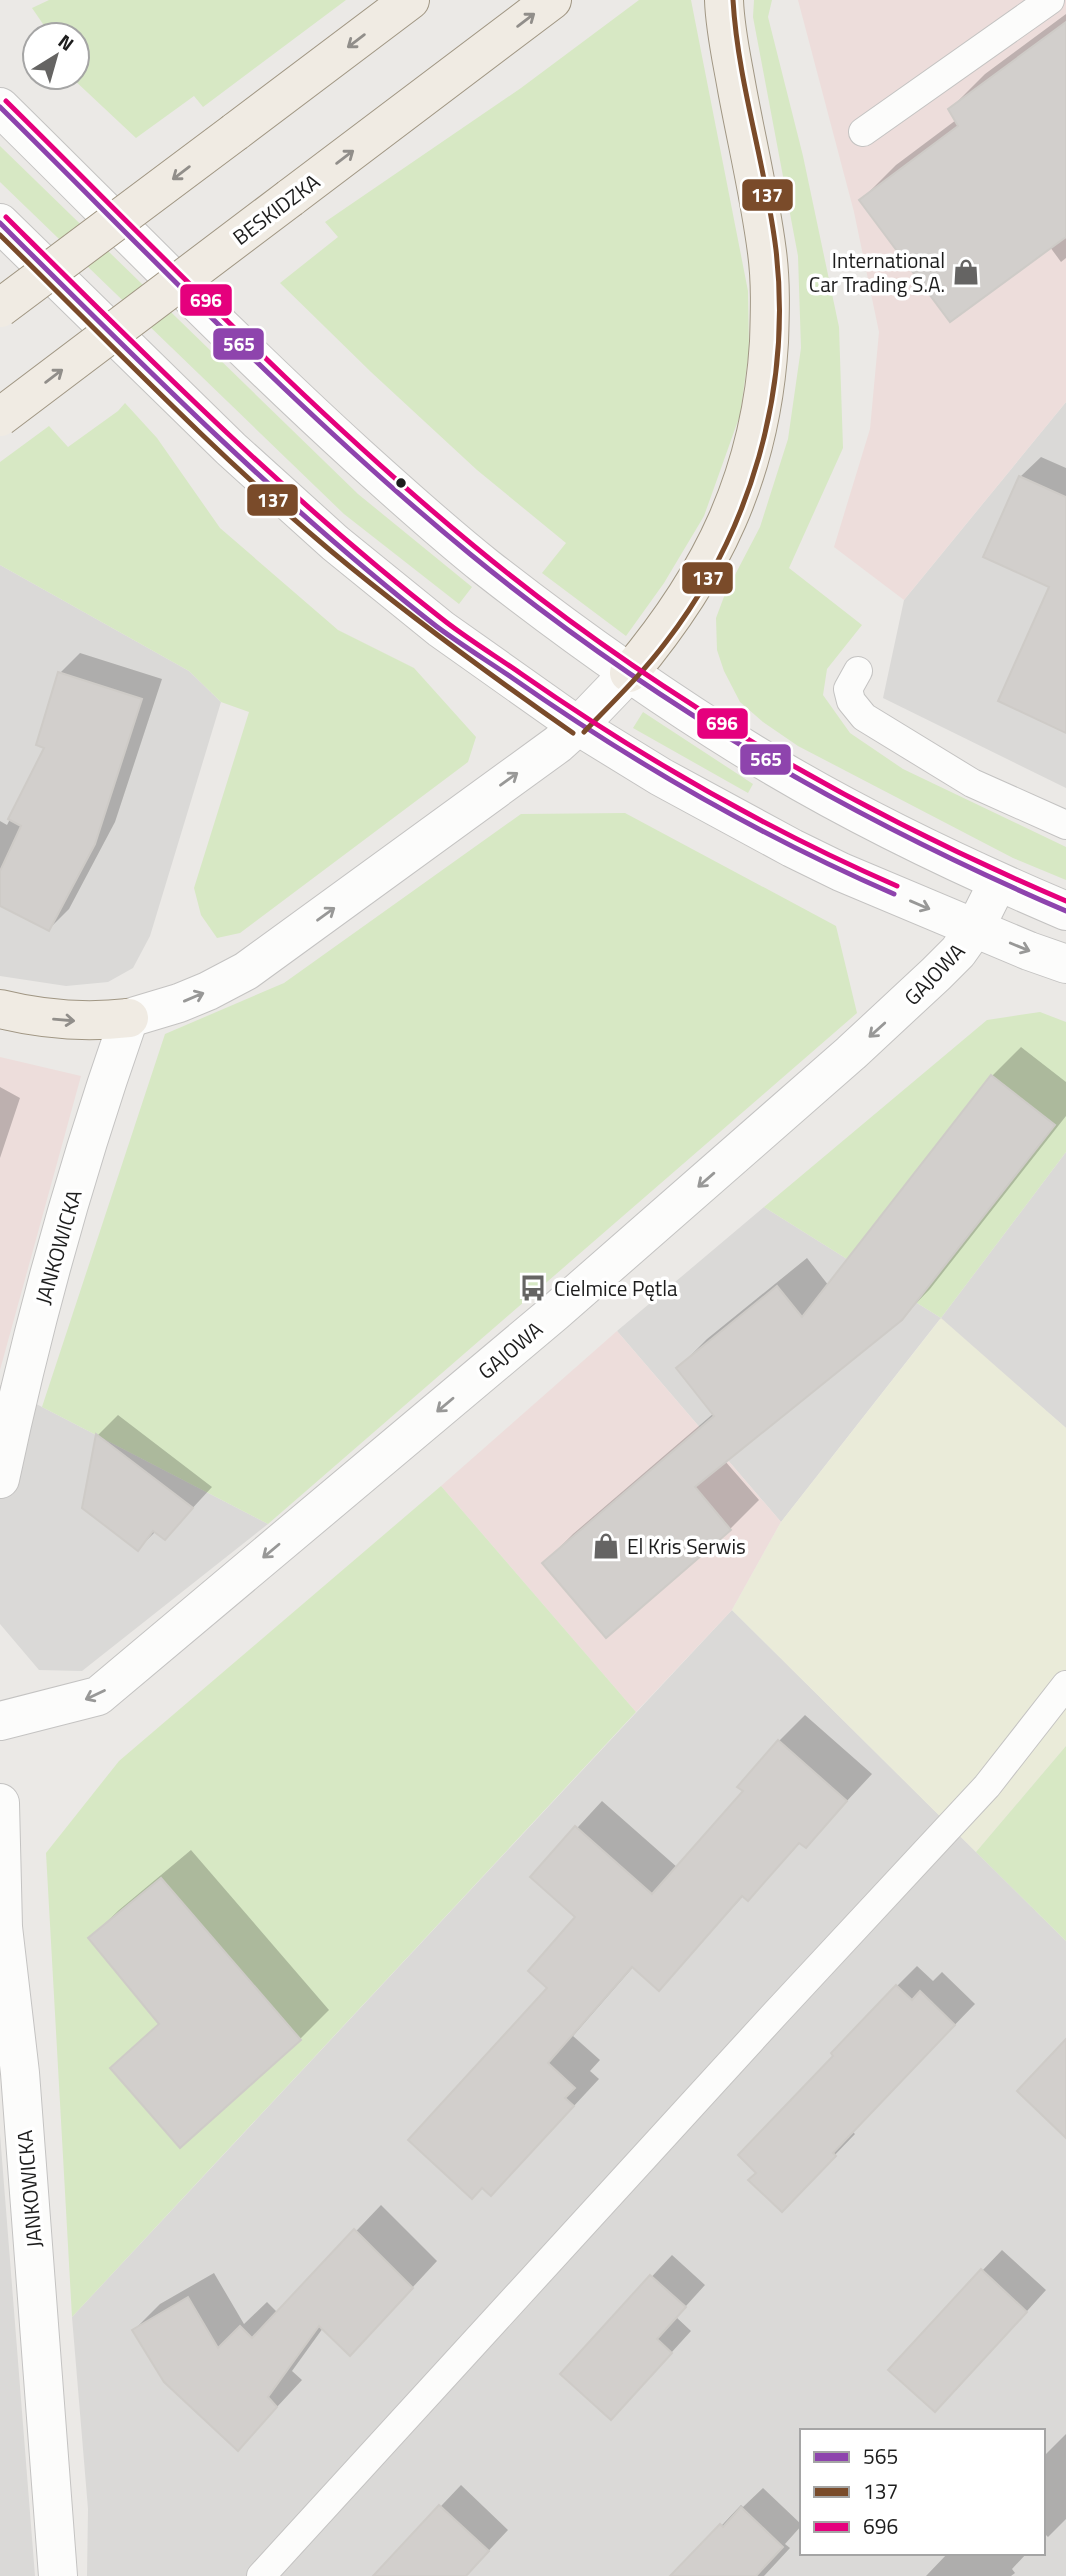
<svg xmlns="http://www.w3.org/2000/svg" width="1066" height="2576" font-family="'Titillium Web',sans-serif">
	<rect width="100%" height="100%" fill="#ebe9e6"/>
	<!-- residential -->
	<path fill="#dad9d7" fill-rule="evenodd" d="M1066,402v386l-183,-90 21,-98z
		M0,565l189,106 32,31 -71,234 -17,32 -25,14 -42,4 -66,-10z
		M1066,1152v276l-126,-109 -159,203 -164,-191 147,-124 177,111z
		M0,1385l42,22 226,117 -186,147 -43,-1 -39,-46z
		M732,1610l334,331v635h-979l1,-67 -16,-192zM802,2431h241v122h-241z
		M0,2134l35,442h-35z"/>
	<!-- commercial -->
	<path fill="#eddddb" d="M798,0h268v402l-162,198 -70,-53 36,-118 9,-97 -25,-120z
		M0,1057l81,19 -81,294z
		M617,1331l164,191 -49,88 -96,102 -195,-226z"/>
	<!-- farmland -->
	<path fill="#eaebd9" d="M941,1318l125,110v318l-90,106 -244,-242 49,-88z"/>
	<!-- grass -->
	<path fill="#d7e8c4" d="M49,0h297l-143,107 -9,-11 -58,42 -65,-61h6v-42h-33l-1,-11 -11,-16z
		M639,0h52l57,291 1,60 -9,64 -36,101 -40,67 -38,53 -84,-63 24,-30 -89,-73 -106,-98 -91,-89 58,-46 -13,-15 196,-134z
		M754,0h18l-4,17 35,139 36,171 4,121 -54,120 73,57 -35,44 -4,26 27,38 53,36 163,78v33l-53,-22 -215,-112 -35,-24 -23,-20 -16,-31 -7,-21 -1,-32 9,-24 35,-67 28,-88 13,-91 -3,-92 -45,-239z
		M0,146l358,348 114,93 -13,17 -115,-90 -344,-332z
		M125,403l32,35 63,90 118,102 76,38 62,69 -8,25 -228,171 -23,5 -16,-23 -7,-27 55,-176 -28,-10 -32,-31 -189,-106v-103l49,-36 19,21 50,-36z
		M643,712l110,72 -5,9 -115,-65z
		M625,813l211,113 21,87 -589,511 -226,-117 123,-373 119,-51 237,-169z
		M1040,1012l26,10v130l-125,166 -177,-111 223,-187z
		M441,1486l195,226 -564,605 -26,-464 73,-92z
		M1066,1746v195l-90,-89z"/>
	<!-- shadow -->
	<path fill="#0003" d="M1066,14v244l-5,4 -11,-15 -189,-47 35,-35 60,-45 -6,-11 35,-35z
		M1041,457l25,11v103l-46,-94z
		M80,653l82,26 -47,143 -46,87 -20,20 -49,-24v-84l7,4 40,-78 13,-74z
		M1021,1047l45,35v34l-136,173 -29,30 -176,142 34,39 -29,29 -124,106 -62,-72 29,-29 141,-121 -36,-45 29,-29 100,-81 22,28 163,-210z
		M0,1087l20,11 -20,60z
		M118,1415l94,72 -47,51 -9,-7 -18,18 -54,-42 14,-72z
		M805,1715l67,59 -66,71 -5,-3 -53,56 -4,-3 -85,94 -25,-23 -61,70 27,24 -10,11 9,8 -82,88 33,-179 28,-71 -46,-40 70,-76 76,67 67,-77 34,-50z
		M191,1850l138,160 -29,29 -120,107 -68,-77 48,-46 -70,-85 29,-28z
		M917,1966l16,15 9,-9 33,32 -123,127 3,3 -53,55 -44,-16 139,-187z
		M381,2205l56,56 -62,67h-52l-31,43 10,9 -64,69 -104,-119 26,-26 54,-31 30,51 23,-22 11,11z
		M1002,2250l44,40 -90,100 26,-119z
		M672,2255l33,30 -29,32 15,14 -60,66 -69,-24z
		M1066,2434v85l-18,18 -3,-3 -2,1v-78z
		M461,2485l47,45 -43,46h-65l-13,-13z
		M763,2488l39,37 -17,19 5,4 -26,28h-90l67,-71 2,2z
		M948,2553h79l-15,16 3,4 -4,3h-85z"/>
	<!-- building -->
	<path fill="#d2cfcc" stroke="#cecbc7" stroke-width="2" d="M1066,22v215l-116,85 -91,-122 99,-74 -10,-17z
		M1019,476l47,21v236l-68,-32 51,-114 -66,-30z
		M58,672l84,27 -47,145 -46,87 -49,-25v-35l21,-45 -13,-7 36,-71 -8,-3z
		M991,1075l64,50 -153,195 -207,167 36,43 -125,108 -64,-75 172,-147 -38,-48 101,-82 25,31z
		M96,1434l97,74 -28,32 -12,-9 -15,20 -56,-43z
		M778,1740l69,61 -41,47 -7,-5 -51,58 -6,-5 -83,95 -27,-24 -84,96 27,25 -10,10 9,8 -83,90 -9,-8 -10,11 -64,-59 139,-152 -19,-17 47,-54 -45,-40 45,-51 77,68 91,-103 -6,-4z
		M161,1878l140,162 -121,108 -70,-80 49,-44 -71,-86z
		M896,1985l16,15 8,-9 35,34 -122,128 3,3 -54,56 -34,-32 8,-7 -18,-18 95,-99 -2,-3z
		M1066,2039v99l-49,-47z
		M354,2229l59,59 -63,68 -31,-30 -51,71 9,10 -39,44 -74,-69 -32,-52 56,-33 30,51 22,-22 12,12z
		M981,2269l46,43 -92,100 -47,-42z
		M650,2275l36,32 -29,32 15,14 -61,67 -51,-46z
		M439,2505l50,46 -23,25h-93z
		M741,2507l42,40 -27,29h-86l50,-52 3,3z"/>
	<g fill="none" stroke-linecap="round" stroke-linejoin="round">
		<!-- service casing -->
		<g stroke="#c4c3c2" stroke-width="30">
			<path id="service" d="M863,132l187,-132
				M858,671l-10,18 3,12 13,16 108,66 94,42
				M261,2576l513,-561 213,-229 79,-101"/>
		</g>
		<!-- minor casing -->
		<g stroke="#c4c3c2" stroke-width="40">
			<path id="minor" d="M0,1479c33,-156 76,-310 129,-461
				M0,1721l98,-25 456,-383 297,-260 85,-79 22,-22 17,-24 23,-46
				M0,1803l3,124 17,146 38,503"/>
		</g>
		<!-- tertiary casing -->
		<g stroke="#c4c3c2" stroke-width="40">
			<path id="tertiary" d="M0,107c119,117 235,237 358,349 42,38 84,76 128,111 92,72 188,140 289,200 93,55 192,102 291,144
				M0,223l231,226 104,94 106,86 137,97 83,51 131,71 49,24 188,79 37,13
				M129,1018l50,-15 29,-12 38,-20 312,-227 20,-18 51,-53"/>
		</g>
		<!-- primary casing -->
		<g stroke="#a09683" stroke-width="40">
			<path id="primary" d="M235,132l175,-132
				M290,198l262,-198
				M629,673c84,-100 132,-199 140,-331 1,-30 2,-60 -2,-90 -7,-55 -20,-109 -30,-163 -5,-29 -12,-59 -13,-89
				M0,1009c44,11 84,14 129,9"/>
		</g>
		<!-- service -->
		<use href="#service" stroke="#fcfcfb" stroke-width="28"/>
		<!-- minor -->
		<use href="#minor" stroke="#fcfcfb" stroke-width="38"/>
		<!-- tertiary -->
		<use href="#tertiary" stroke="#fcfcfb" stroke-width="38"/>
		<!-- primary -->
		<use href="#primary" stroke="#f0ebe3" stroke-width="38"/>
		<!-- primary-bridge casing -->
		<g stroke="#a09683" stroke-width="40" stroke-linecap="butt">
			<path id="primary-bridge" d="M0,308l235,-176
				M0,417l290,-219"/>
		</g>
		<!-- primary-bridge -->
		<use href="#primary-bridge" stroke="#f0ebe3" stroke-width="38"/>
		<!-- bus-1 casing -->
		<g stroke="#fff" stroke-width="10">
			<path id="bus-1" d="M0,107c154,152 303,310 470,447 183,150 380,264 596,357
				M0,223c140,140 280,281 436,403 24,18 50,34 75,51 121,85 247,158 383,217"/>
		</g>
		<!-- bus-2 casing -->
		<g stroke="#fff" stroke-width="10">
			<path id="bus-2" d="M0,235c109,107 214,218 331,316 78,65 159,124 242,182
				M584,732c28,-29 58,-58 82,-90 85,-110 126,-253 110,-392 -10,-84 -38,-166 -43,-250"/>
		</g>
		<!-- bus-3 casing -->
		<g stroke="#fff" stroke-width="10">
			<path id="bus-3" d="M6,101c153,151 302,308 468,445 179,148 379,264 592,355
				M6,217c140,139 280,280 435,401 25,20 53,37 79,55 119,83 244,155 377,213"/>
		</g>
		<!-- bus-1 -->
		<use href="#bus-1" stroke="#8e44ad" stroke-width="5"/>
		<!-- bus-2 -->
		<use href="#bus-2" stroke="#7a4b2a" stroke-width="5"/>
		<!-- bus-3 -->
		<use href="#bus-3" stroke="#e5007d" stroke-width="5"/>
	</g>
	<!-- one-way arrows -->
	<defs><path id="oneway-shaft" d="M-6 0H5M1.5-3L5.5 0L1.5 3" fill="none" stroke-width="1.6" stroke-linecap="round" stroke-linejoin="round" transform="scale(1.75)"/></defs>
	<g stroke="#918e8a">
		<use href="#oneway-shaft" transform="translate(526 20) rotate(-37)"/>
		<use href="#oneway-shaft" transform="translate(356 41) rotate(143)"/>
		<use href="#oneway-shaft" transform="translate(345 157) rotate(-37)"/>
		<use href="#oneway-shaft" transform="translate(181 173) rotate(143)"/>
		<use href="#oneway-shaft" transform="translate(54 376) rotate(-37)"/>
		<use href="#oneway-shaft" transform="translate(64 1020) rotate(5)"/>
	</g>
	<g stroke="#989897">
		<use href="#oneway-shaft" transform="translate(509 779) rotate(-36)"/>
		<use href="#oneway-shaft" transform="translate(920 905) rotate(23)"/>
		<use href="#oneway-shaft" transform="translate(326 914) rotate(-36)"/>
		<use href="#oneway-shaft" transform="translate(1020 947) rotate(22)"/>
		<use href="#oneway-shaft" transform="translate(194 997) rotate(-23)"/>
		<use href="#oneway-shaft" transform="translate(877 1030) rotate(138)"/>
		<use href="#oneway-shaft" transform="translate(706 1180) rotate(139)"/>
		<use href="#oneway-shaft" transform="translate(445 1405) rotate(140)"/>
		<use href="#oneway-shaft" transform="translate(271 1551) rotate(140)"/>
		<use href="#oneway-shaft" transform="translate(95 1695) rotate(155)"/>
	</g>
	<!-- icons -->
	<defs>
		<g id="shop-bare" transform="scale(2.1)"><path d="M-5-2.5h2.3a2.7 3.5 0 0 1 5.4 0H5L5.5 6h-11ZM-1.5-2.5h3a1.5 2.3 0 0 0-3 0Z" fill="#656463" stroke="#fff" stroke-width="2.5" paint-order="stroke"/></g>
		<g id="bus-bare" transform="scale(2.1)"><path d="M-5-6H5V4H4V6H2V4H-2V6H-4V4H-5ZM-3.5-4V0h7V-4ZM-3.5 1.2v1.5H-2V1.2ZM2 1.2v1.5H3.5V1.2Z" fill="#656463" stroke="#fff" stroke-width="2.5" paint-order="stroke"/></g>
	</defs>
	<g fill-rule="evenodd">
		<use href="#shop-bare" x="966" y="272"/>
		<use href="#bus-bare" x="533" y="1288"/>
		<use href="#shop-bare" x="606" y="1546"/>
	</g>
	<!-- markers -->
	<circle fill="#1d1d1d" stroke="#fff" stroke-width="2.5" cx="401" cy="483" r="6"/>
	<g text-anchor="middle" dominant-baseline="central" stroke-width="7" stroke-linejoin="round" paint-order="stroke">
		<!-- street labels -->
		<g font-size="21" fill="#1d1d1d" stroke="#fff">
			<text transform="translate(276 209) rotate(-37)">BESKIDZKA</text>
			<text transform="translate(934 974) rotate(-46)">GAJOWA</text>
			<text transform="translate(58 1247) rotate(-74)">JANKOWICKA</text>
			<text transform="translate(510 1350) rotate(-40)">GAJOWA</text>
			<text transform="translate(29 2189) rotate(-95)">JANKOWICKA</text>
		</g>
		<!-- poi labels -->
		<g font-size="21" fill="#1d1d1d" stroke="#fff" text-anchor="start">
			<text x="945" y="260" text-anchor="end">International<tspan x="945" dy="24">Car Trading S.A.</tspan></text>
			<text x="554" y="1288">Cielmice Pętla</text>
			<text x="627" y="1546">El Kris Serwis</text>
		</g>
	</g>
	<g stroke="#fff" stroke-width="2.5">
		<rect x="741" y="178" width="53" height="34" rx="7" fill="#7a4b2a"/>
		<rect x="179" y="283" width="54" height="34" rx="7" fill="#e5007d"/>
		<rect x="212" y="327" width="53" height="34" rx="7" fill="#8e44ad"/>
		<rect x="246" y="483" width="53" height="34" rx="7" fill="#7a4b2a"/>
		<rect x="681" y="561" width="53" height="34" rx="7" fill="#7a4b2a"/>
		<rect x="696" y="707" width="53" height="33" rx="7" fill="#e5007d"/>
		<rect x="739" y="743" width="53" height="33" rx="7" fill="#8e44ad"/>
	</g>
	<g font-size="19" text-anchor="middle" font-weight="bold" fill="#fff">
		<text x="767" y="202">137</text>
		<text x="206" y="307">696</text>
		<text x="239" y="351">565</text>
		<text x="273" y="507">137</text>
		<text x="708" y="585">137</text>
		<text x="722" y="730">696</text>
		<text x="766" y="766">565</text>
	</g>
	<!-- legend -->
	<rect x="800" y="2429" width="245" height="126" fill="#ffffff" stroke="#a5a5a5" stroke-width="2"/>
	<rect x="814" y="2452" width="35" height="10" fill="#8e44ad" stroke="#a5a5a5" stroke-width="2"/>
	<text x="863" y="2464" font-size="21" fill="#1d1d1d">565</text>
	<rect x="814" y="2487" width="35" height="10" fill="#7a4b2a" stroke="#a5a5a5" stroke-width="2"/>
	<text x="863" y="2499" font-size="21" fill="#1d1d1d">137</text>
	<rect x="814" y="2522" width="35" height="10" fill="#e5007d" stroke="#a5a5a5" stroke-width="2"/>
	<text x="863" y="2534" font-size="21" fill="#1d1d1d">696</text>
	<!-- north arrow -->
	<g transform="translate(56 56) rotate(37)"><circle r="33" fill="#ffffff" stroke="#a5a5a5" stroke-width="2"/>
	<path d="M0-5L12 26L0 18L-12 26Z" fill="#656463"/>
	<text y="-10" font-size="19" font-weight="bold" text-anchor="middle" fill="#1d1d1d">N</text>
	</g>
</svg>
